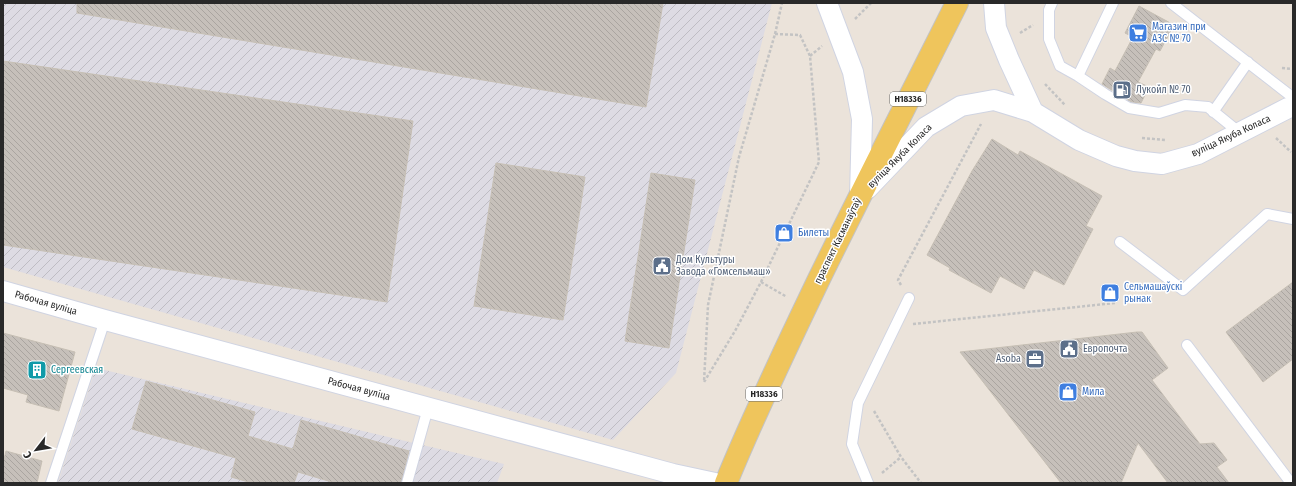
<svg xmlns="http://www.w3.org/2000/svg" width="1296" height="486" font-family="'Fira Sans Condensed',sans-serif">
	<defs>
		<pattern id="industrial-furrows" width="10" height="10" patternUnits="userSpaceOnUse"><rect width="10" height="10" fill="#dddbe3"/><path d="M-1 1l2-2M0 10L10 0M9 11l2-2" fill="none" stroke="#bebcc3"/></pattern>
		<pattern id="building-back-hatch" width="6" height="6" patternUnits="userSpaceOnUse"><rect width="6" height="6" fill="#c6c0ba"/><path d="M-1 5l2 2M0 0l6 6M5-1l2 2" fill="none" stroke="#aaa5a0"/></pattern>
	</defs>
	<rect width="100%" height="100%" fill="#ebe3da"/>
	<!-- industrial -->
	<path fill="url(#industrial-furrows)" d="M3,3h769l-96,370 -63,67 -610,-173z
		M96,368l322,76 86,20 -7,19h-439z"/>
	<!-- building -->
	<path fill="url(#building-back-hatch)" stroke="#c6bfb4" d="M77,3h586l-17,104 -569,-94z
		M1139,6l35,19 -14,26 -4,-2 -18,33 11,5 -8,16 -10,-1 -29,-18 8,-16 5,3 18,-34 -8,-4z
		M3,61l410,60 -26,181 -384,-57z
		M992,139l26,16 2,-4 82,45 -16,30 7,3 -29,56 -30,-15 -10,19 -24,-13 -9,17 -42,-23 1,-2 -23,-13 45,-84z
		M496,163l89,14 -22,143 -89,-14z
		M651,173l44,7 -26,168 -44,-7z
		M1293,282v77l-30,23 -37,-50z
		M1137,332h5l26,36 -16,12 48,64 14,-1 13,17 -10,7 12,16h-61l-30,-40 -17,40h-60l-101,-131z
		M3,333l72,19 -16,59 -33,-9 2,-7 -25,-7z
		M146,381l109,31 -7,24 45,13 8,-29 108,31 -8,32h-66l-37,-11 -4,11h-42l-21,-6 5,-19 -104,-29z
		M6,451l36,10 -5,22h-34v-20z"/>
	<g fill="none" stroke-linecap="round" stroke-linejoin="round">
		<!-- service casing -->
		<g stroke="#d0d4e2" stroke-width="12">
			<path id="service" d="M1052,3l-3,7v29l11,27 18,10 27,18 24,14 30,5 26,-8 23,2 32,26
				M1171,3l120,93
				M1078,76l35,-73
				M1213,112l35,-50
				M1120,242l63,48 84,-76 26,5
				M1187,345l104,138
				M51,483l54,-163
				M407,483l21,-75
				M868,483l-16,-39 6,-41 51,-105"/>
		</g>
		<!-- minor casing -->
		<g stroke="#d0d4e2" stroke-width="22">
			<path id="minor" d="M827,3l26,69 9,47 -2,77
				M994,3l2,25 13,32 24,52
				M867,189l59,-62 35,-21 33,-6 39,12 46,28 37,16 19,5 27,3 36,-10 90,-46
				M3,291l102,29 568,154 42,9"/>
		</g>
		<!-- primary casing -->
		<g stroke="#c3c3c3" stroke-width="24">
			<path id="primary" d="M726,483c28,-69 61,-137 93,-204 45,-92 92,-184 138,-276"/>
		</g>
		<!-- path -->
		<path stroke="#c3c3c3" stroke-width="2.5" stroke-dasharray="3 2" stroke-linecap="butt" d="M855,19l16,-16
			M1020,33l13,-8
			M775,34l25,1 10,21 9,106 -58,120 -26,49 -31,51 4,-77 31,-148z
			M775,34l7,-31
			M810,56l12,-10
			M1282,68l11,1
			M1045,84l20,21
			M1142,138l23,2
			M1276,138l15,14
			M761,282l26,15
			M901,285l-3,-5 83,-156
			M913,324l202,-21
			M874,411l27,46 20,26
			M882,473l19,-16"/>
		<!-- service -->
		<use href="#service" stroke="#fff" stroke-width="10"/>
		<!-- minor -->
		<use href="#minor" stroke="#fff" stroke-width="20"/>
		<!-- primary -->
		<use href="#primary" stroke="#efc55c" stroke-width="22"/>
	</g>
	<!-- icons -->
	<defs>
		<g id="supermarket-square" transform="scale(1)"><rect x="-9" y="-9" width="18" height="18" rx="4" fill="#3f7fe0" stroke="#fff"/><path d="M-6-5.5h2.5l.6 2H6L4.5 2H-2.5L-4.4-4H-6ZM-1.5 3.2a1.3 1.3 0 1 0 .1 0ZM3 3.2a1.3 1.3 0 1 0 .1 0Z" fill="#fff"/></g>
		<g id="fuel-square" transform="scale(1)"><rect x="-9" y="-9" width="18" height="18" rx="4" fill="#5c6f8a" stroke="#fff"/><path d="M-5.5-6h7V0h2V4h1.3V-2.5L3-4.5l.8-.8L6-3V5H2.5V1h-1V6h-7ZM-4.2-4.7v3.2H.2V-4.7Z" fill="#fff"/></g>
		<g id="shop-square" transform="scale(1)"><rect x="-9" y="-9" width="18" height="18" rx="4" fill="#3f7fe0" stroke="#fff"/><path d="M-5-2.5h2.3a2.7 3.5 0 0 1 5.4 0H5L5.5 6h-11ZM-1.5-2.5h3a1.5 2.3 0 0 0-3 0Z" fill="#fff"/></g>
		<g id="civic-square" transform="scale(1)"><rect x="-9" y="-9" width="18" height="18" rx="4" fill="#5c6f8a" stroke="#fff"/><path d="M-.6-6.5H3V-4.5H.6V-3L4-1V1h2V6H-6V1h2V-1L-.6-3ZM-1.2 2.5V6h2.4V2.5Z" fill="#fff"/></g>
		<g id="office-square" transform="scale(1)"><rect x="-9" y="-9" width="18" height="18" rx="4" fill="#5c6f8a" stroke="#fff"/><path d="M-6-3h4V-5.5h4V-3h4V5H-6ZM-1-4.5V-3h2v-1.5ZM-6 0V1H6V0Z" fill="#fff"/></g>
		<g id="building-square" transform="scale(1)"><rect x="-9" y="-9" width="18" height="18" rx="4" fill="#0f9aa8" stroke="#fff"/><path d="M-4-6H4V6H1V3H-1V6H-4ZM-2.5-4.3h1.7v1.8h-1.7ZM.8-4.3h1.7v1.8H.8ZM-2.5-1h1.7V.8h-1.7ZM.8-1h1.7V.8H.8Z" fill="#fff"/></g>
	</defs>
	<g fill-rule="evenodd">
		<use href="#supermarket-square" x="1138" y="33"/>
		<use href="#fuel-square" x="1122" y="90"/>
		<use href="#shop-square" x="784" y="233"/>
		<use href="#civic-square" x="662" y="266"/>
		<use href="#shop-square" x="1110" y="293"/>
		<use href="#civic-square" x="1069" y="349"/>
		<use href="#office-square" x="1035" y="359"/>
		<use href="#building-square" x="37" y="370"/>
		<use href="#shop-square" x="1068" y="392"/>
	</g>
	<g text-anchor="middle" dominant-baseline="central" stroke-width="3" stroke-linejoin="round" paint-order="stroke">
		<!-- shield labels -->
		<g fill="#fff" stroke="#696969" stroke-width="1">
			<rect x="890" y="92" width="36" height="14" rx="3"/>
			<rect x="746" y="387" width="36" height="14" rx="3"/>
		</g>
		<g font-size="9" font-weight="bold" fill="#292929">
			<text x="908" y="99">Н18336</text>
			<text x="764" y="394">Н18336</text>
		</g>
		<!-- shop labels -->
		<g font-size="10" fill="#366cbe" stroke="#fff" text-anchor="start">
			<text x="1152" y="27">Магазин при<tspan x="1152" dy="12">АЗС № 70</tspan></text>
			<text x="798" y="233">Билеты</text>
			<text x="1124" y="287">Сельмашаўскі<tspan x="1124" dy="12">рынак</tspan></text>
			<text x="1082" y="392">Мила</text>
		</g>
		<!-- service labels -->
		<g font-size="10" fill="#4e5e75" stroke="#fff" text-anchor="start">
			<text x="1136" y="90">Лукойл № 70</text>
			<text x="676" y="260">Дом Культуры<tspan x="676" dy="12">Завода «Гомсельмаш»</tspan></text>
			<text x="1083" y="349">Европочта</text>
			<text x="1021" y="359" text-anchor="end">Asoba</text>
		</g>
		<!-- street labels -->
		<g font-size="10" fill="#292929" stroke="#fff">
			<text transform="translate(1231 136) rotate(-25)">вуліца Якуба Коласа</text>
			<text transform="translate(900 156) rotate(-45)">вуліца Якуба Коласа</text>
			<text transform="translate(838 241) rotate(-64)">праспект Касманаўтаў</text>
			<text transform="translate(46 303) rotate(16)">Рабочая вуліца</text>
			<text transform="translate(359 389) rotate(15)">Рабочая вуліца</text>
		</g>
		<!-- culture labels -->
		<g font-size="10" fill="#0d838f" stroke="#fff" text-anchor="start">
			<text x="51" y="370">Сергеевская</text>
		</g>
	</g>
	<!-- border -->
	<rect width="1296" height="486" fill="none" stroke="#292929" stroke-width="8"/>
	<!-- north arrow -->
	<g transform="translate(36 450) rotate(239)" stroke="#ffffff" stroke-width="3" paint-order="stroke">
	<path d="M0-3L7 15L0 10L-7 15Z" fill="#292929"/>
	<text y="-6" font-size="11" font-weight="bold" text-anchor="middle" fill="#292929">С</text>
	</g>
</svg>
